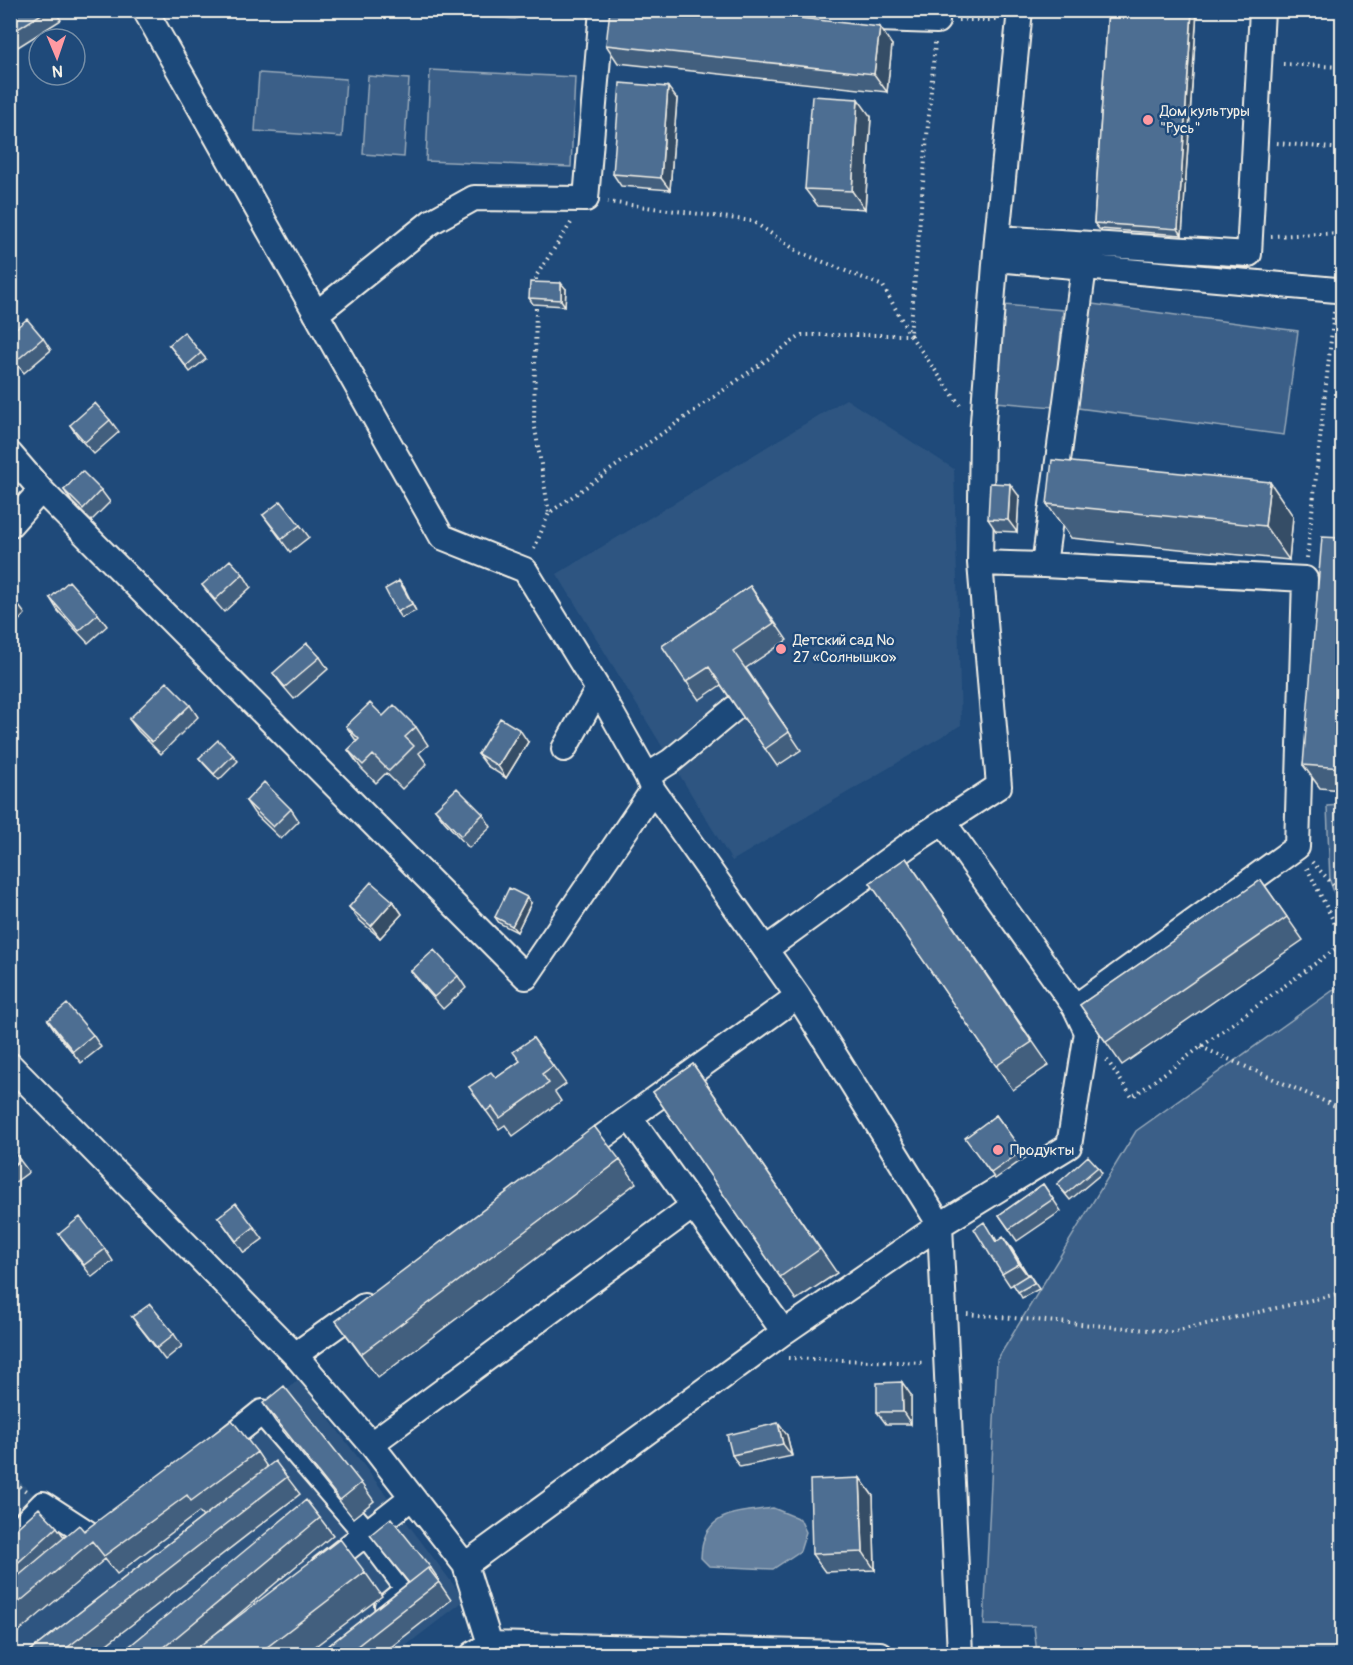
<svg xmlns="http://www.w3.org/2000/svg" width="1353" height="1665" font-family="Pangolin,sans-serif">
	<rect width="100%" height="100%" fill="#1f4a7a"/>
	<filter id="ink" filterUnits="userSpaceOnUse"><feTurbulence type="fractalNoise" baseFrequency=".0167" numOctaves="2"/><feDisplacementMap in="SourceGraphic" scale="12" xChannelSelector="R" yChannelSelector="G"/><feConvolveMatrix kernelMatrix="1 2 1 2 8 2 1 2 1" color-interpolation-filters="sRGB"/></filter>
	<g filter="url(#ink)">
		<!-- built -->
		<path fill="#2d5581" d="M846,399l108,70 7,256 -229,136 -175,-287z
			M299,1379l166,221 -70,54h-384l-1,-182 83,79z"/>
		<!-- green -->
		<path fill="#3a5f88" stroke="#97a8b8" stroke-width="1.5" d="M413,11h120l-18,8z
			M430,70l145,7 -4,90 -145,-6z
			M259,73l87,6 -4,58 -87,-6z
			M368,76l41,3 -5,78 -41,-3z
			M1092,304l206,27 -14,104 -206,-27z
			M1003,305l60,5 -9,97 -59,-5z
			M1342,805v109l-12,-33 -3,-75z
			M1342,984v670h-305l-3,-28 -50,-1 13,-265 139,-229z"/>
		<!-- water -->
		<path fill="#627e9d" stroke="#9cacbb" stroke-width="1.5" d="M773,1508l27,11 6,13 -6,19 -27,18 -64,-3 -8,-8c1,-47 36,-45 72,-50z"/>
		<g fill="none" stroke-linecap="round" stroke-linejoin="round">
			<!-- minor casing -->
			<g stroke="#f4f1e8" stroke-width="28">
				<path id="minor" d="M145,10l297,527 83,33 73,119 49,87 6,14 145,206 142,229 20,429
					M772,10l76,8 89,3
					M997,238l252,16 13,-244
					M996,259l340,31
					M316,314l115,-92 43,-24 112,1 16,-189
					M10,454l31,36 485,487 127,-187
					M10,525l31,-35
					M1044,565l40,-298
					M564,749l34,-60
					M647,776l24,-15 64,-53
					M944,823l131,184 222,-160 8,-268 -261,-14 -64,-2
					M766,949l147,-107 86,-56 -19,-223 2,-128 15,-197 23,-228
					M10,1065l285,290 76,89 94,121 25,79
					M630,1118l154,214
					M576,1156l222,-160
					M295,1355l69,-49
					M371,1444l322,-238
					M216,1449l46,-37 104,121 42,56 -21,17
					M10,1538l33,-34 57,37 11,-8
					M465,1565l319,-233 156,-107 129,-79 18,-114 -12,-25
					M322,1568l90,-71
					M473,1654l17,-10 390,10"/>
			</g>
			<!-- path -->
			<path stroke="#f4f1e8" stroke-width="4" stroke-dasharray="1.5 4.5" stroke-linecap="butt" d="M958,20h38
				M935,43l-25,292 50,70
				M1283,64l59,3
				M1277,143l65,6
				M1271,236l71,-3
				M536,286v-10l35,-53
				M536,302l-2,120 15,91
				M534,549l15,-36 253,-178h108l-27,-49 -84,-34 -47,-31 -144,-19
				M1307,558l27,-246
				M1312,862l30,32
				M1307,868l35,70
				M1201,1047l141,62
				M1107,1060l25,37 210,-153
				M967,1314l204,18 171,-39
				M788,1358l137,5
				M10,1479l16,12"/>
			<!-- minor -->
			<use href="#minor" stroke="#1f4a7a" stroke-width="24"/>
		</g>
		<!-- wall -->
		<path fill="#425f7e" stroke="#f4f1e8" stroke-width="1.5" d="M10,10h44l7,10 -43,27 -8,-11z
			M1108,10h89l-15,225 -83,-6 -5,-6z
			M606,45h286l-5,47 -269,-29z
			M677,99l-7,91 -49,-4 -8,-12z
			M871,117l-6,92 -47,-3 -13,-17z
			M566,289l-1,17 -32,-2 -4,-6z
			M10,333l33,5 8,12 -27,23 -14,-17z
			M169,345l32,8 5,6 -16,13z
			M110,420l9,12 -25,22 -16,-17 -8,-12z
			M64,490h37l9,12 -19,19 -19,-19z
			M1019,496l-2,36 -21,-1 -8,-12z
			M1047,504l246,12 -4,44 -218,-22z
			M263,515l37,10 9,12 -19,15z
			M1342,538v252l-22,-2 -17,-23z
			M243,574l8,13 -27,25 -13,-15 -9,-12z
			M399,581l17,30 -15,7 -4,-6z
			M750,586l37,54 -41,28 55,82 -24,16 -56,-81 -22,15 -37,-54z
			M50,598l48,16 9,12 -19,17 -30,-32z
			M320,657l8,12 -34,30 -12,-14 -9,-12z
			M190,705l8,12 -37,37 -23,-23 -9,-12z
			M383,716l33,11 12,18 -9,8 8,11 -25,25 -16,-16 -10,10 -15,-15 -13,-18 9,-8 -11,-16z
			M528,742l-22,36 -19,-12 -9,-12z
			M233,755l5,6 -19,19 -15,-16 -5,-6z
			M246,801l45,8 8,12 -18,18 -27,-26z
			M435,809l48,5 8,13 -22,21 -25,-27z
			M906,858l143,207 -36,25 -143,-207z
			M1261,880l42,60 -181,125 -42,-60z
			M393,901l9,13 -22,24 -22,-19 -9,-12z
			M531,903l-14,29 -18,-9 -4,-6z
			M411,971l47,5 8,12 -23,21 -23,-26z
			M48,1020l45,15 8,12 -20,16 -25,-31z
			M533,1038l33,46 -11,8 6,9 -48,35 -8,-11 -6,4 -30,-42 27,-9 24,-17z
			M693,1064l144,209 -41,27 -143,-208z
			M996,1115l30,42 -31,22 -29,-41z
			M10,1147l19,25 -19,14z
			M620,1160l16,23 -258,195 -42,-57z
			M1098,1167l4,6 -32,27 -13,-16z
			M1043,1184l18,27 -44,30 -18,-26z
			M218,1217l36,10 9,12 -19,14z
			M59,1234l46,15 8,12 -21,16z
			M993,1234l4,7 15,8 16,26 1,-1 10,15 -17,9 -8,-14 -4,2 -8,-12z
			M132,1317l42,17 8,12 -17,14z
			M911,1395v29h-25l-9,-12z
			M263,1403l98,80 13,18 -21,17 -78,-97z
			M787,1435l5,21 -52,11 -8,-12z
			M257,1452l10,15 20,10 13,17 -206,160h-68l177,-137 -4,-5 -82,62 -12,-15 -95,80v-105l47,-7 7,10 20,-6z
			M860,1478l13,18 2,74 -50,2 -13,-18z
			M320,1518l13,17 -132,111 164,-74 17,24 -77,58h-185z
			M370,1535l61,33 8,12 -1,1 13,19 -69,54h-64l90,-71z"/>
		<!-- shaded-wall -->
		<path fill="#364d66" stroke="#f4f1e8" stroke-width="1.5" d="M1192,10h5l-15,225 -4,-6z
			M880,27l12,18 -5,47 -13,-18z
			M668,87l9,12 -7,91 -9,-12z
			M858,99l13,18 -6,92 -13,-18z
			M561,283l5,6 -1,17 -4,-6z
			M1270,482l23,34 -4,44 -24,-34z
			M1010,484l9,12 -2,36 -9,-12z
			M399,581l5,6 12,24 -4,-7z
			M16,602l9,12 -15,16v-21z
			M520,730l8,12 -22,36 -8,-12z
			M527,897l4,6 -14,29 -5,-6z
			M393,901l9,13 -22,24 -9,-12z
			M1003,1237l9,12 16,27 -9,-12z
			M902,1382l9,13v29l-8,-12z
			M778,1423l9,12 5,21 -9,-12z
			M860,1478l13,18 2,74 -12,-18z"/>
		<!-- building -->
		<path fill="#4d6e92" stroke="#f4f1e8" stroke-width="1.5" d="M10,10h38l-38,24z
			M610,10h119l151,17 -6,47 -268,-29z
			M1108,10h84l-14,219 -84,-6z
			M620,83l48,4 -7,91 -48,-4z
			M812,96l46,3 -6,92 -47,-2z
			M530,282l31,1v17l-32,-2z
			M27,319l16,19 -27,23 -6,-7v-21z
			M184,332l17,21 -15,13 -17,-21z
			M95,403l15,17 -25,22 -15,-17z
			M1052,460l218,22 -5,44 -218,-22z
			M82,471l19,19 -18,19 -19,-19z
			M990,483l20,1 -2,36 -20,-1z
			M281,501l19,24 -18,14 -19,-24z
			M1322,537l20,1v230l-39,-3z
			M230,560l13,14 -28,26 -13,-15z
			M69,581l29,33 -19,17 -29,-33z
			M399,581l13,23 -15,8 -12,-23z
			M750,586l24,37 -41,28 56,81 -24,17 -56,-82 -23,15 -24,-36z
			M10,597l6,5 -6,7z
			M307,643l13,14 -35,30 -12,-14z
			M167,682l23,23 -38,37 -23,-23z
			M370,703l13,13 11,-11 22,22 -11,10 9,9 -25,25 -16,-16 -10,10 -15,-15 11,-11 -13,-13z
			M500,718l20,12 -22,36 -20,-12z
			M218,740l15,15 -19,19 -15,-16z
			M264,782l27,27 -18,18 -27,-26z
			M457,788l26,26 -22,22 -26,-27z
			M906,858l126,184 -36,24 -126,-183z
			M1261,880l26,37 -181,125 -26,-37z
			M371,882l22,19 -22,25 -22,-19z
			M509,888l18,9 -15,29 -17,-9z
			M434,950l24,26 -24,21 -23,-26z
			M67,1004l26,31 -20,16 -25,-31z
			M533,1038l20,28 -11,8 7,9 -49,35 -8,-11 -6,4 -17,-24 22,-15 5,6 24,-17 -7,-9z
			M693,1064l127,185 -40,28 -127,-185z
			M996,1115l26,36 -31,22 -26,-35z
			M594,1126l26,34 -259,194 -25,-33z
			M10,1147l10,13 -10,8z
			M1088,1156l10,11 -32,27 -9,-10z
			M1043,1184l10,15 -44,30 -10,-14z
			M236,1203l18,24 -18,14 -18,-24z
			M80,1217l25,32 -21,16 -25,-31z
			M984,1222l12,20 7,-5 16,27 -17,10 -28,-45z
			M1029,1274l5,9 -16,9 -5,-8z
			M150,1304l24,30 -17,14 -25,-31z
			M902,1382l1,30h-26v-29z
			M284,1386l77,97 -21,17 -77,-97z
			M232,1420l25,32 -66,49 -4,-6 -83,61 -12,-15 -82,69v-27l69,-58 5,6z
			M778,1423l5,21 -51,11 -5,-20z
			M275,1461l12,16 -228,177h-33z
			M860,1478l3,74 -51,2 -2,-74z
			M306,1500l14,18 -164,136h-36z
			M39,1508l18,19 -47,43v-36z
			M391,1518l40,50 -2,2 -1,-2 -19,15 -39,-48z
			M340,1539l25,33 -107,82h-69z
			M428,1568l11,14 -92,72h-29z"/>
	</g>
	<!-- markers -->
	<g fill="#ff9aa2" stroke="#1f4a7a" stroke-width="2">
		<circle cx="1148" cy="120" r="6"/>
		<circle cx="781" cy="649" r="6"/>
		<circle cx="998" cy="1150" r="6"/>
	</g>
	<g text-anchor="middle" dominant-baseline="central" stroke-width="5" stroke-linejoin="round" paint-order="stroke">
		<!-- poi labels -->
		<g font-size="15" fill="#f4f1e8" stroke="#1f4a7a" text-anchor="start">
			<text x="1160" y="111">Дом культуры<tspan x="1160" dy="17">"Русь"</tspan></text>
			<text x="793" y="640">Детский сад №<tspan x="793" dy="17">27 «Солнышко»</tspan></text>
			<text x="1010" y="1150">Продукты</text>
		</g>
	</g>
	<!-- margin -->
	<rect width="1353" height="1665" fill="none" stroke="#1f4a7a" stroke-width="36"/>
	<rect x="18" y="18" width="1317" height="1629" fill="none" stroke="#f4f1e8" stroke-width="2" filter="url(#ink)"/>
	<!-- north arrow -->
	<g transform="translate(57 57) rotate(178)"><circle r="28" fill="#1f4a7a" stroke="#748da6" stroke-width="1.5"/>
	<path d="M0-4.5L10 22L0 15L-10 22Z" fill="#ff9aa2"/>
	<text y="-9" font-size="16" font-weight="bold" text-anchor="middle" fill="#f4f1e8">N</text>
	</g>
</svg>
